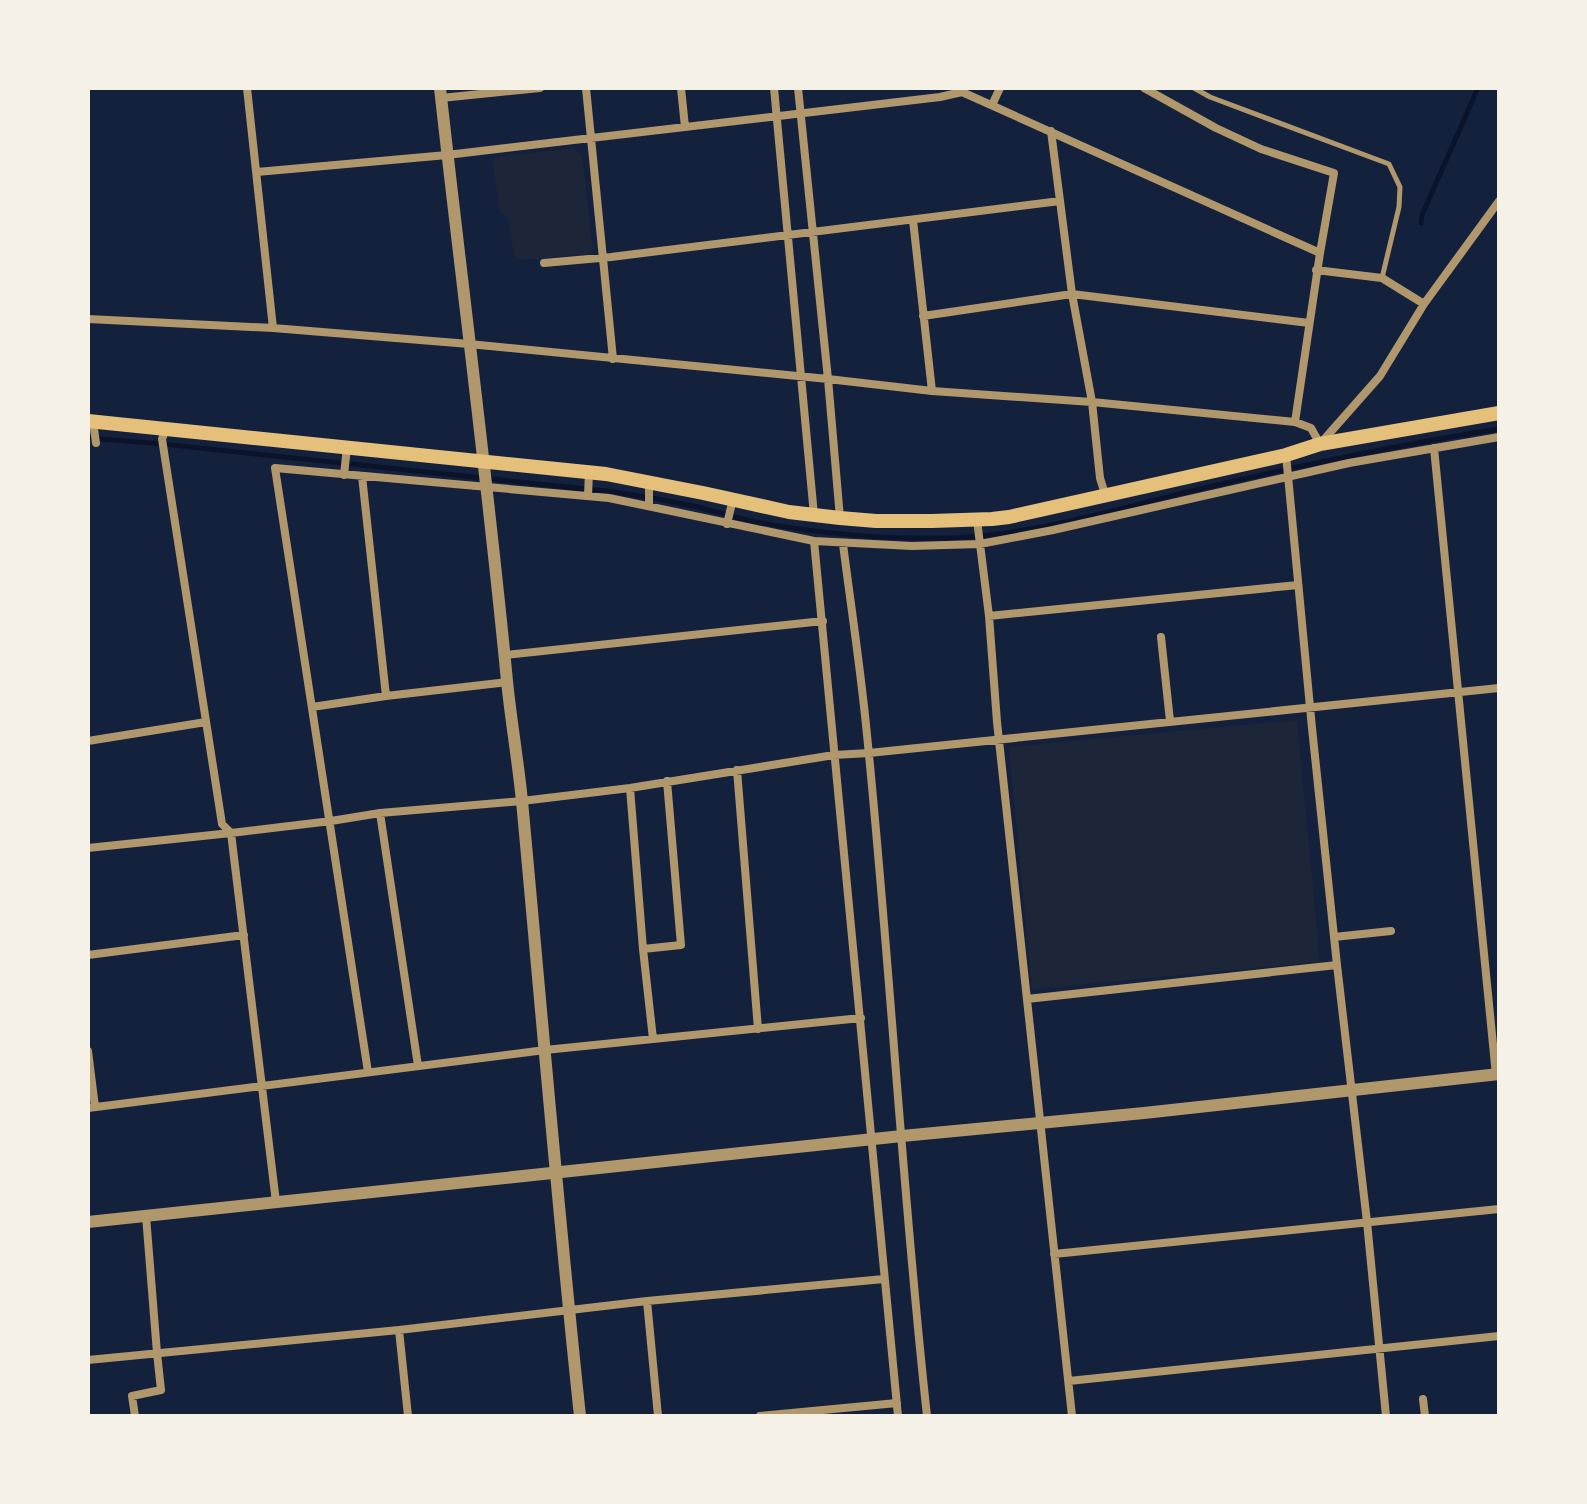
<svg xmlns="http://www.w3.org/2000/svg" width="1587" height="1504" font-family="'Golos Text',sans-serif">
	<rect width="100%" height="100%" fill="#14213d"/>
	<!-- green -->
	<path fill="#1d2539" d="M574,148l8,7 11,95 -4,4 -66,6 -9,-5 -6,-37 -8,-6 -8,-52 4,-3z
		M1297,720l23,242 -288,27 -23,-242z"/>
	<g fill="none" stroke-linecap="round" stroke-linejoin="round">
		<!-- stream -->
		<path stroke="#0b132b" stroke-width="5" d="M1421,223l1,-8 56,-127
			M88,438l64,5 463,49c27,4 55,9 83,15 19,5 39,11 58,15 66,12 132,18 199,16 80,-4 158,-28 236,-47 102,-24 205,-46 308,-62"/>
		<!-- service -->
		<path stroke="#b1986c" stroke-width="5" d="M1194,88l16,9 179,67 11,23 -1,20 -17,71"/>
		<!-- minor -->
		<path stroke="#b1986c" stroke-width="8" d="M247,88l26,240
			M586,88l27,271
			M681,88l4,39
			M774,88l40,427
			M798,88l30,291 12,139
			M1144,88l72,40 45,21 73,24 -14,80
			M959,89l3,3 358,161 -25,169
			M441,98l99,-10
			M992,105l8,-17
			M1051,131l21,163 20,108 8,76 5,16
			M257,172l190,-17 493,-58 22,-5
			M913,220l19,171
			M544,263l67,-6 449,-56
			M1316,270l66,8 42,26
			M923,316l149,-22 237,29
			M88,319l185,9 196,16 359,35 104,12 160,11 203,20 16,6 9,16 60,-68 44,-72 75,-103
			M93,422l3,21
			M166,429l-4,10 60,385 9,9 45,369
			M1434,448l62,627
			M1286,455l26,273 25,237 30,257 19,194
			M344,475l3,-28
			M362,476l24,220
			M588,496l1,-24
			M649,506v-25
			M977,520l12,96 8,106 75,694
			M727,524l6,-25
			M814,541l84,875
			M843,544c8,63 18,127 24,191 23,227 35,455 60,681
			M989,616l309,-31
			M1161,637l9,84
			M505,655l318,-34
			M312,707l74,-11 122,-14
			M88,741l118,-19
			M737,770l21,259
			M630,788l13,161 10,90
			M380,813l38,253
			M88,848l143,-15 100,-12 49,-8 142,-12 108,-13 204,-33 35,-2 630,-65
			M1334,937l57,-6
			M643,949l38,-4 -14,-164
			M88,955l156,-20
			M1027,999l310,-34
			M88,1051l7,56
			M368,1072l-93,-604 334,30 205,43 98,5 68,-2 73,-14 296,-67 150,-26
			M88,1108l457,-58 316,-32
			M1054,1254l445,-45
			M647,1301l11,115
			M399,1330l9,86
			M88,1360l311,-30 248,-29 237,-22
			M1069,1381l430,-45
			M1423,1399l2,17
			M135,1416l-3,-20 29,-6 -4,-37 -11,-137
			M760,1416l137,-13"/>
		<!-- tertiary -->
		<path stroke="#b1986c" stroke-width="12" d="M440,88c22,198 48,395 67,593 4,40 11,80 15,120 19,205 36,410 58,615
			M88,1222l814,-86 242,-23 355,-39"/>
		<!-- secondary -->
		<path stroke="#e5c07b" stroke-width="14" d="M88,421l518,53 97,19 86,19 51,6 36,3h56l60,-2 17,-2 277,-62 34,-11 179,-31"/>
	</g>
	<!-- border -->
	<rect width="1587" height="1504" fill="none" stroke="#f6f1e7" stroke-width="180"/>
</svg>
